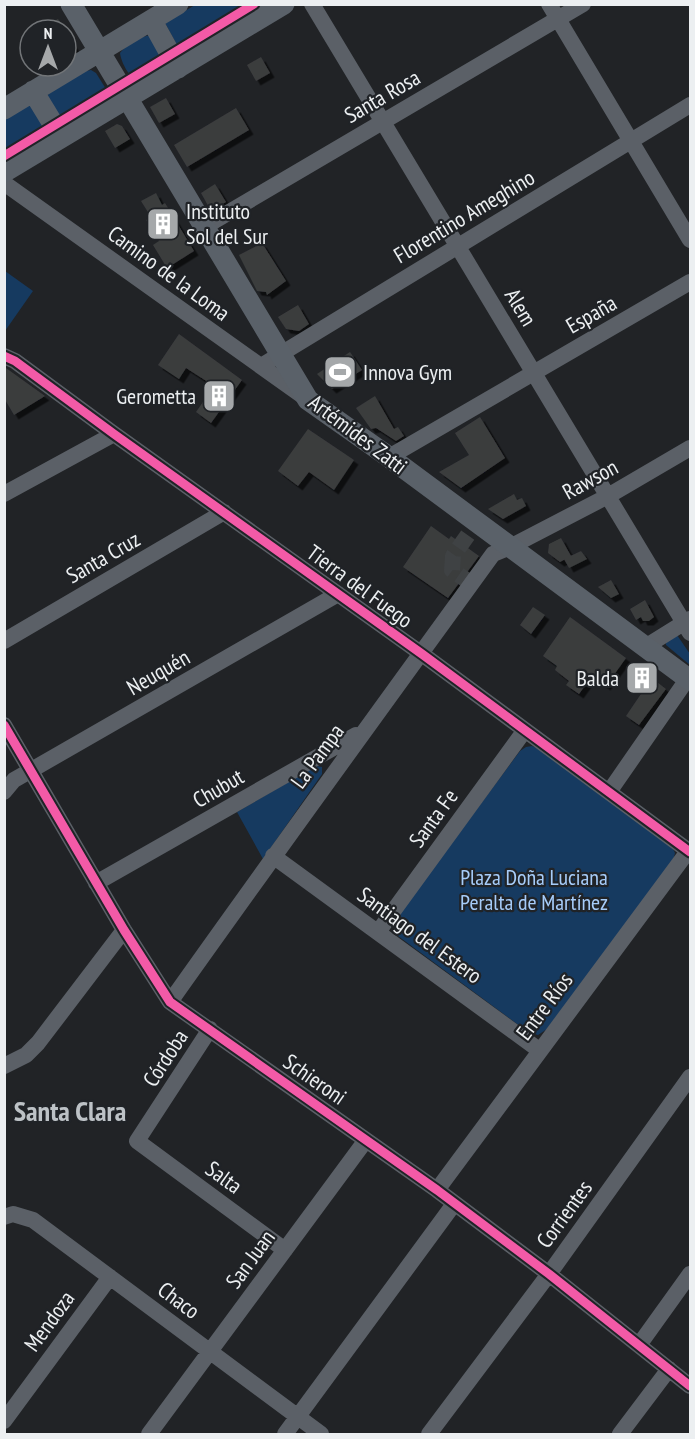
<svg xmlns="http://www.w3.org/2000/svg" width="695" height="1439" font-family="'PT Sans Narrow',sans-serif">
	<defs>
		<filter id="shadow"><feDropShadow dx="4.5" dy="4.5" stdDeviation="0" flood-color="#0009"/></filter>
	</defs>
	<rect width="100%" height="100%" fill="#212326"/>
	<!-- green -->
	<path fill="#163a60" d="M195,5h72l-84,51 -18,-33z
		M150,35l16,28 -29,18c-8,-4 -16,-19 -17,-28 6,-8 20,-16 30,-18z
		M91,70l5,3 10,16 1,6 -2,7 -33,19h-11l-14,-24 2,-4 37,-22z
		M31,105l17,27 -4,7 -39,23v-44l20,-12z
		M5,271l28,20 -28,40z
		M677,635l13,19v11l-24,-20v-4z
		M532,746l7,3 132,96 4,8 -2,8 -126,168 -9,6 -10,-3 -130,-96 -5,-8 2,-9 125,-168 6,-4z
		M316,766l6,1v7l-59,85 -26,-47z"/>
	<!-- building -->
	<path fill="#3b3c3e" filter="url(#shadow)" d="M58,19l7,11h-28z
		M66,32l9,16 -1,4 -8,5z
		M261,57l9,16 -14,8 -9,-16z
		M166,98l9,16 -16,9 -9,-16z
		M236,108l13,22 -62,37 -13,-22z
		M117,124l5,2 8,13 -15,9 -10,-17z
		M215,184l11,18 -15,9 -10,-18z
		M156,193l6,12 3,-2 29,48 -27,17 -14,-23 6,-4 -13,-21 5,-3 -10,-16z
		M262,243l24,38 -19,14 -1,-3 -9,-1 -18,-36z
		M298,305l11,19 -10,7 -13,-2 -8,-12z
		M179,334l63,46 -31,43 -15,-11 18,-26 -28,-18 -7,11 -21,-14z
		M350,352l12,18 -30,19 -15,-15z
		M4,368h2l39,28 -31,19 -10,-17z
		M375,396l19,33 4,-2 6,9 -8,5 -20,-13 -5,1 -15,-21z
		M480,417l25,41 -44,30 -22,-16 30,-17 -14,-22z
		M308,429l46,31 -20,30 -25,-18 -11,14 -20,-15z
		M514,494l3,6 5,-2 4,8 -23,13 -15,-10z
		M431,526l18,13 2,-3 28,20 -31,42 -45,-31z
		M561,538l10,18 -11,6 -12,-9 1,-9z
		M581,551l6,8 -18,9 -5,-9z
		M611,580l8,14 -8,4 -13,-11z
		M645,600l9,17 -5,4h-6l-2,-4 -5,3 -6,-11z
		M533,607l12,8 -14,19 -11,-9z
		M570,617l56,41 -20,28 -14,-10 -13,18 -13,-9 3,-4 -14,-11 2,-4 -14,-10z
		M639,668l27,21 -27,36 -13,-9 19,-28 -13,-9z"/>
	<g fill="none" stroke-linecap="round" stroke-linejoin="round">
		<!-- minor-tunnel -->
		<path stroke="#3f4244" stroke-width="16" stroke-dasharray="16 8" stroke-linecap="butt" d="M472,584l-20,-14 1,-14 24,-34"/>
		<!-- minor -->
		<path stroke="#5b6067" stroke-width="16" d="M312,4l378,629
			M549,4l141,236
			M4,183l300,214
			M204,227l379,-223
			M4,356l11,5 99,73 308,220 268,198
			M261,366l429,-261
			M389,457l301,-175
			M4,494l110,-60
			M4,641l220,-129
			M645,647l45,-28
			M4,725l120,205 46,72 267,188 112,84 141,112
			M4,792l10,-12 324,-186
			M609,792l79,-114
			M273,856l266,194
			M96,883l260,-148
			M378,932l147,-202
			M170,1002c107,-151 215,-299 323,-448l17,-7 98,-51 82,-48
			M210,1029l-73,112 148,109
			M4,1066l22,-11 12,-12 86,-113
			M437,1190l252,-340
			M4,1217l9,-3 20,6 288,214
			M639,1345l51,-71
			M4,1421l106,-144
			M149,1434l217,-294
			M285,1434l169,-230
			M429,1434l120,-160 141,-197
			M620,1434l49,-65"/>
		<!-- major -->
		<path stroke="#5a6169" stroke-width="21" d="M71,4l237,396 81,57 301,223
			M152,21l26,47
			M33,91l28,46
			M4,109l174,-105
			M4,172l280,-168"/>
		<!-- cycleway casing -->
		<g stroke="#202327" stroke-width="13">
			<path id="cycleway" d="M4,156l250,-152
				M4,356l11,5 99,73 308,220 268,198
				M4,725l120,205 46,72 267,188 112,84 141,112"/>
		</g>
		<!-- cycleway -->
		<use href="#cycleway" stroke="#f35aa7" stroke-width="9"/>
	</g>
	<!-- icons -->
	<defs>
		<g id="building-square" transform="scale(1.725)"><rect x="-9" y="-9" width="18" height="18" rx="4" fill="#a5a8aa" stroke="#202327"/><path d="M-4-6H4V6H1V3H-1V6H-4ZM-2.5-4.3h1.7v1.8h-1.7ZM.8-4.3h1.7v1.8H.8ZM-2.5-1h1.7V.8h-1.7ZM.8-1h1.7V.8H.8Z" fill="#fff"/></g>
		<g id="stadium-square" transform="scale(1.725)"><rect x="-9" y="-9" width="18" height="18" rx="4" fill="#a5a8aa" stroke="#202327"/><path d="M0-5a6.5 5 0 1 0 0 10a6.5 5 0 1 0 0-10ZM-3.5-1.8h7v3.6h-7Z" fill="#fff"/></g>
	</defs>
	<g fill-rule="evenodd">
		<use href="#building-square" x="163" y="224"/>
		<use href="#stadium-square" x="340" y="372"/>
		<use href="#building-square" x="219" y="396"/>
		<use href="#building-square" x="642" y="678"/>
	</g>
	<g text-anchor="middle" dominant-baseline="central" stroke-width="4.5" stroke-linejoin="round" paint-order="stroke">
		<!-- street labels -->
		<g font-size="22" fill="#eceff1" stroke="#202327">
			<text transform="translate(382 96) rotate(-30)">Santa Rosa</text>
			<text transform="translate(464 216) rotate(-31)">Florentino Ameghino</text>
			<text transform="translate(169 273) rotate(36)">Camino de la Loma</text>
			<text transform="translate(521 307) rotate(59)">Alem</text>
			<text transform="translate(591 314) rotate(-30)">España</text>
			<text transform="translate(358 434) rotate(37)">Artémides Zatti</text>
			<text transform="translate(590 479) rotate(-29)">Rawson</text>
			<text transform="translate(103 557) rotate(-30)">Santa Cruz</text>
			<text transform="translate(360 586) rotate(36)">Tierra del Fuego</text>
			<text transform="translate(158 672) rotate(-30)">Neuquén</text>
			<text transform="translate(317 756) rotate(-54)">La Pampa</text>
			<text transform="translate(218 788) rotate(-30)">Chubut</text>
			<text transform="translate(433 818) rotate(-54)">Santa Fe</text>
			<text transform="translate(420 935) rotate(36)">Santiago del Estero</text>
			<text transform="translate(544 1006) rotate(-53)">Entre Ríos</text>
			<text transform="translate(165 1058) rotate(-57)">Córdoba</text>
			<text transform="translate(315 1079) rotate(35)">Schieroni</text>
			<text transform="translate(224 1177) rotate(36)">Salta</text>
			<text transform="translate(564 1214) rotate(-54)">Corrientes</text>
			<text transform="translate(250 1259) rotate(-54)">San Juan</text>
			<text transform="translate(179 1300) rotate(37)">Chaco</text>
			<text transform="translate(49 1321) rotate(-54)">Mendoza</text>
		</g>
		<!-- poi labels -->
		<g font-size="22" fill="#eceff1" stroke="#202327" text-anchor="start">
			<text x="186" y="211">Instituto<tspan x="186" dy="25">Sol del Sur</tspan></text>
			<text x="363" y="372">Innova Gym</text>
			<text x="196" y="396" text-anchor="end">Gerometta</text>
			<text x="619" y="678" text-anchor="end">Balda</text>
		</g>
		<!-- park labels -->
		<g font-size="22" fill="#a6ccf9" stroke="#202327">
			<text x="534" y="877">Plaza Doña Luciana<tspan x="534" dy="25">Peralta de Martínez</tspan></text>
		</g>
		<!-- district labels -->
		<g font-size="28" font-weight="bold" fill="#bdc2c6" stroke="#202327">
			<text x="70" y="1110">Santa Clara</text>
		</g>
	</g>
	<!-- border -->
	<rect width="695" height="1439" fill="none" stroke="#eceff1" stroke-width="12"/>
	<!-- north arrow -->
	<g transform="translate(48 48)"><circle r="28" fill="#202327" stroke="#727578" stroke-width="1.5"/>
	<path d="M0-4.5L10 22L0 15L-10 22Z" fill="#a5a8aa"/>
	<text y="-9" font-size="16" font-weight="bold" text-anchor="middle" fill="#eceff1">N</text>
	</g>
</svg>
